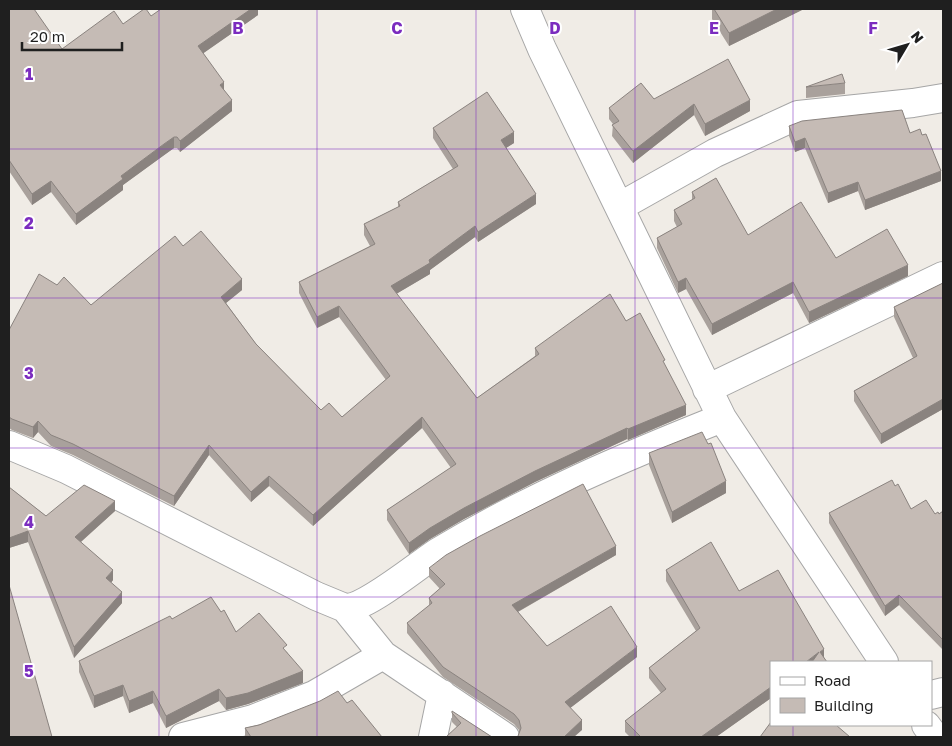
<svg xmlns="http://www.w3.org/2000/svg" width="952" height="746" font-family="'Golos Text',sans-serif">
	<rect width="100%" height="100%" fill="#f0ece6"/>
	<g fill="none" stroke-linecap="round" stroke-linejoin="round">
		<!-- minor casing -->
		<g stroke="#a6a6a6" stroke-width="30">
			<path id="minor" d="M525,9l17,40 180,369 162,244
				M619,207l96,-54 83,-38 115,-12 30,-5
				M707,389l236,-113
				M9,445l57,24 250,127 29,12c20,1 73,-43 93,-56 90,-54 186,-95 284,-134
				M345,608l38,47 122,82
				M931,695l12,-3
				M926,725l9,12
				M183,737l70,-18 61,-24 69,-40
				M433,737l9,-43"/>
		</g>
		<!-- minor -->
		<use href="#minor" stroke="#fff" stroke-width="28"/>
	</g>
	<!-- wall -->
	<path fill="#a9a19c" d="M9,9l53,40 61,-25 28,-8 107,-7v6l-55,38 21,37 8,21 -52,41 -3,-4h-3l-10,7 -41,30v5l-47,35 -25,-33 -19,13 -23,-34z
		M712,9h92l-75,37 -17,-27z
		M845,83v11l-39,4v-11z
		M654,99l96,12 -45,25 -11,-21 -61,48 -21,-27 1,-12 -4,-5v-11z
		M789,126l121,7 31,48 -76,29 -7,-19 -30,12 -23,-55 -10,4 -6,-16z
		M433,128l81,15 -8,5 30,56 -58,38 -3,-5 -45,33v4l-34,20 81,104 58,-42v-8l91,-27 39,45 21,49 -58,25 -1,-1 -92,43 -71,37 -34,20 -21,15 -22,-34v-10l64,-42 -29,-40 -109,98 -44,-40 -18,16 -42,-47 -35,51 -101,-51 -22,-9 -13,-14 -5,6 -21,-8 -3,-2v-98l82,-25 92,-59 59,44 -16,13 30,41 65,66 21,7 44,-37 -47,-63 -22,11 -18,-35v-11l71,-36 -6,-11v-11l34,-17v-5l55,-33 -20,-31z
		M692,192l56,43 88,23 72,18 -99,47 -16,-30 -81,42 -26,-46 -8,4 -21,-45v-10l20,-11 -3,-6v-11l18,-10z
		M943,283v126l-62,35 -27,-43v-10l59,-33 -19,-41v-10z
		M649,453l77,40 -54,30 -23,-58z
		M9,487l37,29 69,-5 -34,31 32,38 -2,3 11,20 -48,55 -46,-116 -19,6z
		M911,509l24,5h4l4,-3v139l-44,-45 -14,11 -56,-93v-10z
		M616,555l-98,57 29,34 90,11 -67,51 12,22 -64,6 1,-4v-2l-5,-6 -71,-47 -36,-44v-10l22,-17v-8l11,-9 -11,-12v-9z
		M666,570l105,92v36l-55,39h-86l-5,-5v-11l36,-28 -12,-15v-10l47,-37 -30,-50z
		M221,612l15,20 51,20 16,31 -55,21 -22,6 -7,-9 -53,27 -13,-25 -24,10 -6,-17 -29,12 -15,-36v-11l93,-42z
		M347,703l35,34h-137v-9z
		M452,713l40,24 -35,-10 -5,-5z"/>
	<!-- shaded-wall -->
	<path fill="#8a837f" d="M251,9h7v6l-60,42v-11z
		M777,9h27l-75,37v-13z
		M224,82v11l-4,-8z
		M232,100v11l-52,41v-11z
		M750,100v11l-45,25v-12z
		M694,104v11l-61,48v-12z
		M514,132v11l-13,8v-11z
		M174,137v11l-51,37v5l-47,35v-11l45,-38z
		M805,138v10l-10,4v-10z
		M941,171v10l-76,29v-10z
		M51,181v11l-19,13v-11z
		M858,182v9l-30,12v-10z
		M536,194v10l-58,38v-10z
		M475,226v11l-45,33v4l-39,23v-11l38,-26z
		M908,265v11l-99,47v-11z
		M686,278v11l-8,4v-11z
		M242,279v11l-21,17v-10z
		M793,282v11l-81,42v-11z
		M339,306v11l-22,11v-11z
		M943,399v10l-62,35v-10z
		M686,405v10l-58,25v-11z
		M422,417v11l-109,98v-11z
		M38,421v11l-5,6v-11z
		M627,428v11l-92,43 -71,37 -34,20 -21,15v-11l21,-15 34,-20 71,-37z
		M209,445v10l-35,51v-10z
		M269,476v10l-18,16v-10z
		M726,481v12l-54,30v-11z
		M115,501v10l-40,36v-10z
		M28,531v11l-19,6v-10z
		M616,546v9l-104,60v-10z
		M113,570v10l-7,9v-11z
		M122,592v11l-48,55v-11z
		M899,595v10l-14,11v-10z
		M637,647v10l-72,55v-10z
		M824,649v11l-4,-8z
		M819,652v10h-13z
		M303,671v12l-55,21 -22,6v-12z
		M123,685v11l-29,12v-12z
		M771,687v11l-55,39h-15z
		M219,689v12l-53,27v-12z
		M153,691v12l-24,10v-12z
		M582,720v10l-8,7h-10z"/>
	<!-- building -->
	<path fill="#c5bbb5" stroke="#8a837f" d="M9,9h25l28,40 52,-38 9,13 21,-15h2l5,7 10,-7h90l-53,37 26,36 -4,3 12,15 -52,41 -3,-4h-3l-10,7 -43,32 2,3 -47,35 -25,-33 -19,13 -23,-34z
		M714,9h63l-48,24z
		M728,59l22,41 -45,24 -11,-20 -61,47 -21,-26 7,-4 -10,-13 32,-25 13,16z
		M842,74l3,9 -39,4z
		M487,92l27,40 -13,8 35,54 -58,38 -3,-6 -46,34 1,3 -39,23 86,112 62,-44 -4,-6 75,-54 16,27 14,-8 25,47 -2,1 23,44 -58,24 -1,-1 -92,43 -71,37 -34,20 -21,15 -22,-33 69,-46 -34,-47 -109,98 -44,-39 -18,16 -42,-47 -35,51 -101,-52 -22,-9 -13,-14 -5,6 -21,-8 -3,-2v-87l30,-56 18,11 7,-8 27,28 84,-69 8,10 18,-15 41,48 -21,18 35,47 65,66 8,-7 13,14 48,-41 -51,-70 -22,11 -18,-35 76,-38 -11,-20 36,-18 -2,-4 60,-36 -25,-38z
		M902,110l8,23 10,-4 2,6 4,-1 15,37 -76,29 -7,-18 -30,11 -23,-55 -10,4 -6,-16 13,-5z
		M716,178l32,57 53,-33 35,56 51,-29 21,36 -99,47 -16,-30 -81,42 -26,-46 -8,4 -21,-44 25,-14 -8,-14 21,-12 -3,-6z
		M943,283v116l-62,35 -27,-43 63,-35 -23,-49z
		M702,432l6,12 3,-1 15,38 -54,31 -23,-59z
		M892,480l3,6 3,-2 13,25 15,-9 9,14 3,-2 1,2 4,-3v129l-44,-45 -14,11 -56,-93z
		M583,484l33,62 -104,59 35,41 64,-40 26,41 -72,55 17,18 -18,17h-47l1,-1 3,-8 -2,-8 -5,-6 -71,-47 -36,-44 25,-20 -3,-5 16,-14 -16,-16 17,-13 34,-19z
		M84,485l31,16 -40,36 38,33 -7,8 16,14 -48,55 -46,-116 -19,7v-51l37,29z
		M711,542l28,49 39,-21 46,79 -4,3 7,10h-15l7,-10 -13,10h-35v25l-70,50h-62l1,-1 -15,-15 41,-32 -17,-21 51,-40 -34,-58z
		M9,585l43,152h-43z
		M211,597l10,15 3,-2 12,22 23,-19 28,32 -4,3 20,23 -55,22 -22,5 -7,-9 -53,27 -13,-25 -24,10 -6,-16 -29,11 -15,-35 91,-45 2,3z
		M338,691l9,12 5,-3 30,37h-131l-6,-9 14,-3 61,-24z
		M452,711l40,26h-46l15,-14 -9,-10z
		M771,722v3h65l14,12h-90z"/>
	<!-- grid -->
	<path fill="none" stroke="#7b2cbf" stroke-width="1" stroke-opacity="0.55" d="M159,9v728M317,9v728M476,9v728M635,9v728M793,9v653M9,149h934M9,298h934M9,448h934M9,597h934M793,725v12"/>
	<g font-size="16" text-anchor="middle" font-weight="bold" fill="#7b2cbf" stroke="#fff" stroke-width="4" stroke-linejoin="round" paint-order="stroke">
		<text x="238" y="34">B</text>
		<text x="397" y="34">C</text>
		<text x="555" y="34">D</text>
		<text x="714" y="34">E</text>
		<text x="873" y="34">F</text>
		<text x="29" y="80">1</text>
		<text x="29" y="229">2</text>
		<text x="29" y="379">3</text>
		<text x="29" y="528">4</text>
		<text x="29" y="677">5</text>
	</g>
	<!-- border -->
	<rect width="952" height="746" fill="none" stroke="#1f1f1f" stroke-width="20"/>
	<!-- legend -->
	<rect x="770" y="661" width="162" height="65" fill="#ffffff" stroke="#a5a5a5"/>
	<rect x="780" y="677" width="25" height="8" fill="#ffffff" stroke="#a5a5a5"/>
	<text x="814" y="686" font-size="15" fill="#1f1f1f">Road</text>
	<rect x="780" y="698" width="25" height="15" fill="#c5bbb5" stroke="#a5a5a5"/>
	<text x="814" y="711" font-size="15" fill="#1f1f1f">Building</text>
	<!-- north arrow -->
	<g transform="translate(907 45) rotate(52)" stroke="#ffffff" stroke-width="4" paint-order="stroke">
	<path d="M0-4L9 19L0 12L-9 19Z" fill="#1f1f1f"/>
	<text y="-8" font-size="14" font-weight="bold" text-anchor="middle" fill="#1f1f1f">N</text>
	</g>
	<!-- scale -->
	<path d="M22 42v8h100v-8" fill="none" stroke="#1f1f1f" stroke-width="2.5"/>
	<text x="30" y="42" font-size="15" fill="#1f1f1f" stroke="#ffffff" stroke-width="4" paint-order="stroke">20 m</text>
</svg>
